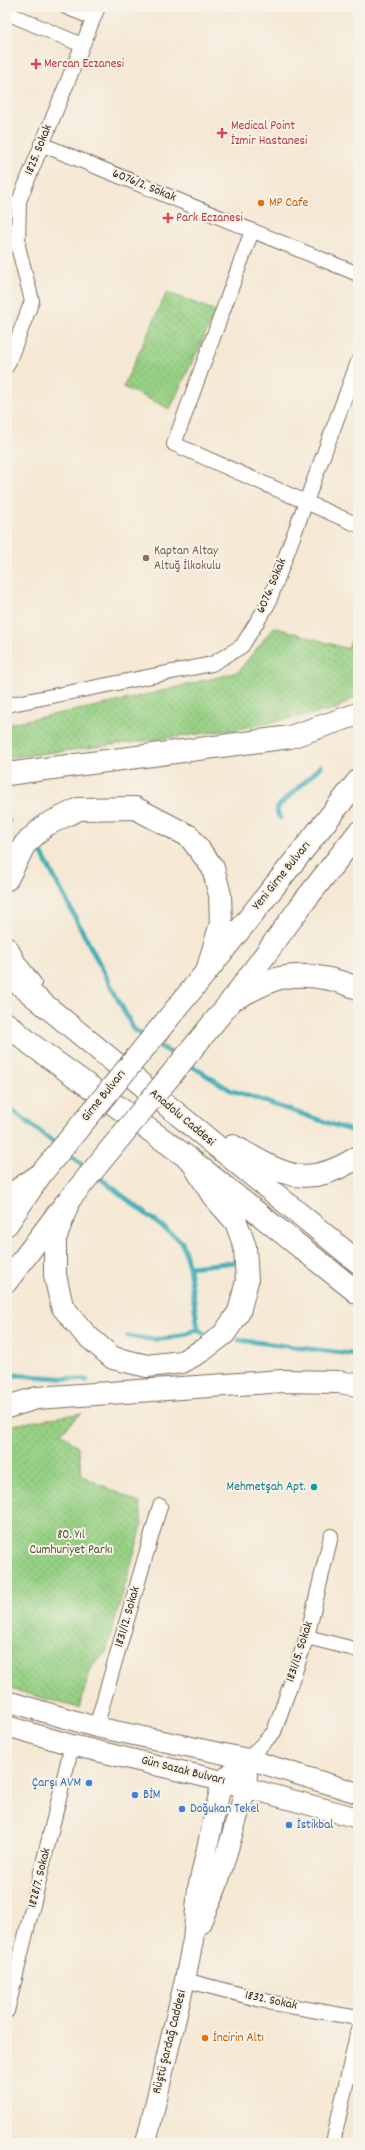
<svg xmlns="http://www.w3.org/2000/svg" width="365" height="2150" font-family="Dekko,sans-serif">
	<defs>
		<pattern id="park-dots" width="8" height="8" patternUnits="userSpaceOnUse"><rect width="8" height="8" fill="#96d084"/><path d="M2 2h.1M6 6h.1" fill="none" stroke="#7ca96b" stroke-width="1.8" stroke-linecap="round"/></pattern>
	</defs>
	<rect width="100%" height="100%" fill="#f7f3e8"/>
	<filter id="ink" filterUnits="userSpaceOnUse"><feTurbulence type="fractalNoise" baseFrequency=".025" numOctaves="2"/><feDisplacementMap in="SourceGraphic" scale="8" xChannelSelector="R" yChannelSelector="G"/><feConvolveMatrix kernelMatrix="1 2 1 2 8 2 1 2 1" color-interpolation-filters="sRGB"/></filter>
	<filter id="wash" filterUnits="userSpaceOnUse"><feTurbulence type="fractalNoise" baseFrequency=".012" numOctaves="4" result="noise"/><feDisplacementMap in="SourceGraphic" scale="16" xChannelSelector="R" yChannelSelector="G"/><feGaussianBlur stdDeviation="0.9" result="paint"/><feColorMatrix in="noise" values="0 0 0 0 0 0 0 0 0 0 0 0 0 0 0 0 0 1.4 0 .05"/><feComposite in="paint" operator="in"/></filter>
	<g filter="url(#wash)">
		<rect width="100%" height="100%" fill="#f5e8d4"/>
		<!-- park -->
		<path fill="url(#park-dots)" stroke="#687d51" d="M167,292l49,19 -46,98 -47,-22z
			M358,624v71l-22,14 -98,20 -231,29v-34l110,-22 121,-30 36,-45 74,22z
			M82,1413l-21,20 17,14 4,29 58,27 2,23 -36,126 -15,16 -12,40 -72,-20v-262z"/>
		<g fill="none" stroke-linecap="round" stroke-linejoin="round">
			<!-- stream -->
			<path stroke="#3cadb7" stroke-width="5" d="M280,818l-3,-6 1,-5 43,-41
				M7,820l2,1
				M42,854l92,176 13,7
				M155,1043l24,15
				M187,1063l43,27 128,43
				M7,1111h7l44,35
				M66,1152l22,17
				M96,1175l86,67 7,25 9,62 5,4
				M189,1267l46,-5
				M128,1336c27,6 44,4 70,-7
				M239,1340l119,15
				M7,1376l9,-1 71,5"/>
		</g>
	</g>
	<g filter="url(#ink)">
		<g fill="none" stroke-linecap="round" stroke-linejoin="round">
			<!-- street casing -->
			<g stroke="#7c6c5e" stroke-width="16">
				<path id="street" d="M66,7l27,11
					M7,13l75,32
					M41,144l317,130
					M252,231l-78,213 184,81
					M7,366l25,-65 -14,-55 1,-45 79,-194
					M7,705l205,-41 30,-18 26,-42 90,-242
					M307,1637l51,13
					M96,1727l64,-221
					M248,1759l26,-27 33,-95 24,-101
					M185,1980l88,23 85,15
					M7,2011l65,-266
					M333,2143l25,-113"/>
			</g>
			<!-- secondary casing -->
			<g stroke="#7c6c5e" stroke-width="22">
				<path id="secondary" d="M7,1701l89,26 152,32 110,34
					M7,1726l65,19 150,36 136,37
					M200,1924l17,-38 29,-98 1,-13
					M146,2143l39,-163 8,-40 5,-51 24,-108 26,-22"/>
			</g>
			<!-- primary casing -->
			<g stroke="#7c6c5e" stroke-width="24">
				<path id="primary" d="M207,971l151,-190
					M232,1000l71,-97 55,-70
					M7,1224l34,-50
					M7,1281l58,-77"/>
			</g>
			<!-- highway casing -->
			<g stroke="#7c6c5e" stroke-width="24">
				<path id="highway" d="M7,774l283,-37 68,-23
					M7,879l18,-35 21,-19 33,-16 56,-1 54,28 24,32 7,27 1,28 -14,48
					M7,949l8,15 15,20
					M7,974l351,288
					M232,1000c15,-7 32,-18 48,-22 27,-6 53,0 78,10
					M7,1024l25,21 159,115 167,133
					M233,1146c50,28 71,45 125,11
					M7,1197l34,-23
					M69,1200l-14,39v36l7,31 23,28 28,24 34,8 35,-4 21,-12 21,-16 15,-22 8,-31 -2,-34 -9,-25 -23,-26 -22,-36
					M7,1407l30,-9 246,-17 55,1 20,3"/>
			</g>
			<!-- street -->
			<use href="#street" stroke="#fff" stroke-width="14"/>
			<!-- secondary -->
			<use href="#secondary" stroke="#fff" stroke-width="20"/>
			<!-- primary -->
			<use href="#primary" stroke="#fff" stroke-width="22"/>
			<!-- highway -->
			<use href="#highway" stroke="#fff" stroke-width="22"/>
			<!-- primary-bridge casing -->
			<g stroke="#7c6c5e" stroke-width="24" stroke-linecap="butt">
				<path id="primary-bridge" d="M41,1174l166,-203
					M69,1200l163,-200"/>
			</g>
			<!-- primary-bridge -->
			<use href="#primary-bridge" stroke="#fff" stroke-width="22"/>
		</g>
	</g>
	<!-- markers -->
	<g fill="#e0444e" stroke="#f7f3e8" stroke-width="1.5">
		<path d="M34 58h4v4h4v4h-4v4h-4v-4h-4v-4h4z"/>
		<path d="M220 127h4v4h4v4h-4v4h-4v-4h-4v-4h4z"/>
		<path d="M166 212h4v4h4v4h-4v4h-4v-4h-4v-4h4z"/>
	</g>
	<g fill="#e8710a" stroke="#f7f3e8" stroke-width="1.5">
		<circle cx="261" cy="203" r="4"/>
		<circle cx="205" cy="2038" r="4"/>
	</g>
	<circle fill="#8d6e63" stroke="#f7f3e8" stroke-width="1.5" cx="146" cy="558" r="4"/>
	<circle fill="#0f9aa8" stroke="#f7f3e8" stroke-width="1.5" cx="314" cy="1487" r="4"/>
	<g fill="#3f7fe0" stroke="#f7f3e8" stroke-width="1.5">
		<circle cx="89" cy="1783" r="4"/>
		<circle cx="135" cy="1795" r="4"/>
		<circle cx="182" cy="1809" r="4"/>
		<circle cx="289" cy="1825" r="4"/>
	</g>
	<g text-anchor="middle" dominant-baseline="central" stroke-width="4" stroke-linejoin="round" paint-order="stroke">
		<!-- health labels -->
		<g font-size="13" fill="#be3a42" stroke="#f7f3e8" text-anchor="start">
			<text x="44" y="64">Mercan Eczanesi</text>
			<text x="231" y="126">Medical Point<tspan x="231" dy="15">İzmir Hastanesi</tspan></text>
			<text x="176" y="218">Park Eczanesi</text>
		</g>
		<!-- street labels -->
		<g font-size="13" fill="#3b2a1e" stroke="#f7f3e8">
			<text transform="translate(39 150) rotate(-68)">1825. Sokak</text>
			<text transform="translate(144 186) rotate(22)">6076/2. Sokak</text>
			<text transform="translate(272 586) rotate(-67)">6076. Sokak</text>
			<text transform="translate(282 876) rotate(-51)">Yeni Girne Bulvarı</text>
			<text transform="translate(104 1096) rotate(-51)">Girne Bulvarı</text>
			<text transform="translate(182 1118) rotate(40)">Anadolu Caddesi</text>
			<text transform="translate(128 1617) rotate(-74)">1831/12. Sokak</text>
			<text transform="translate(300 1652) rotate(-72)">1831/15. Sokak</text>
			<text transform="translate(183 1771) rotate(14)">Gün Sazak Bulvarı</text>
			<text transform="translate(40 1878) rotate(-76)">1828/7. Sokak</text>
			<text transform="translate(271 2001) rotate(12)">1832. Sokak</text>
			<text transform="translate(170 2042) rotate(-76)">Rüştü Şardağ Caddesi</text>
		</g>
		<!-- food labels -->
		<g font-size="13" fill="#c56008" stroke="#f7f3e8" text-anchor="start">
			<text x="269" y="203">MP Cafe</text>
			<text x="213" y="2038">İncirin Altı</text>
		</g>
		<!-- education labels -->
		<g font-size="13" fill="#785e54" stroke="#f7f3e8" text-anchor="start">
			<text x="154" y="551">Kaptan Altay<tspan x="154" dy="15">Altuğ İlkokulu</tspan></text>
		</g>
		<!-- culture labels -->
		<g font-size="13" fill="#0d838f" stroke="#f7f3e8" text-anchor="end">
			<text x="306" y="1487">Mehmetşah Apt.</text>
		</g>
		<!-- park labels -->
		<g font-size="13" fill="#525438" stroke="#f7f3e8">
			<text x="71" y="1535">80. Yıl<tspan x="71" dy="15">Cumhuriyet Parkı</tspan></text>
		</g>
		<!-- shop labels -->
		<g font-size="13" fill="#366cbe" stroke="#f7f3e8" text-anchor="start">
			<text x="81" y="1783" text-anchor="end">Çarşı AVM</text>
			<text x="143" y="1795">BİM</text>
			<text x="190" y="1809">Doğukan Tekel</text>
			<text x="297" y="1825">İstikbal</text>
		</g>
	</g>
	<!-- margin -->
	<rect width="365" height="2150" fill="none" stroke="#f7f3e8" stroke-width="24"/>
</svg>
